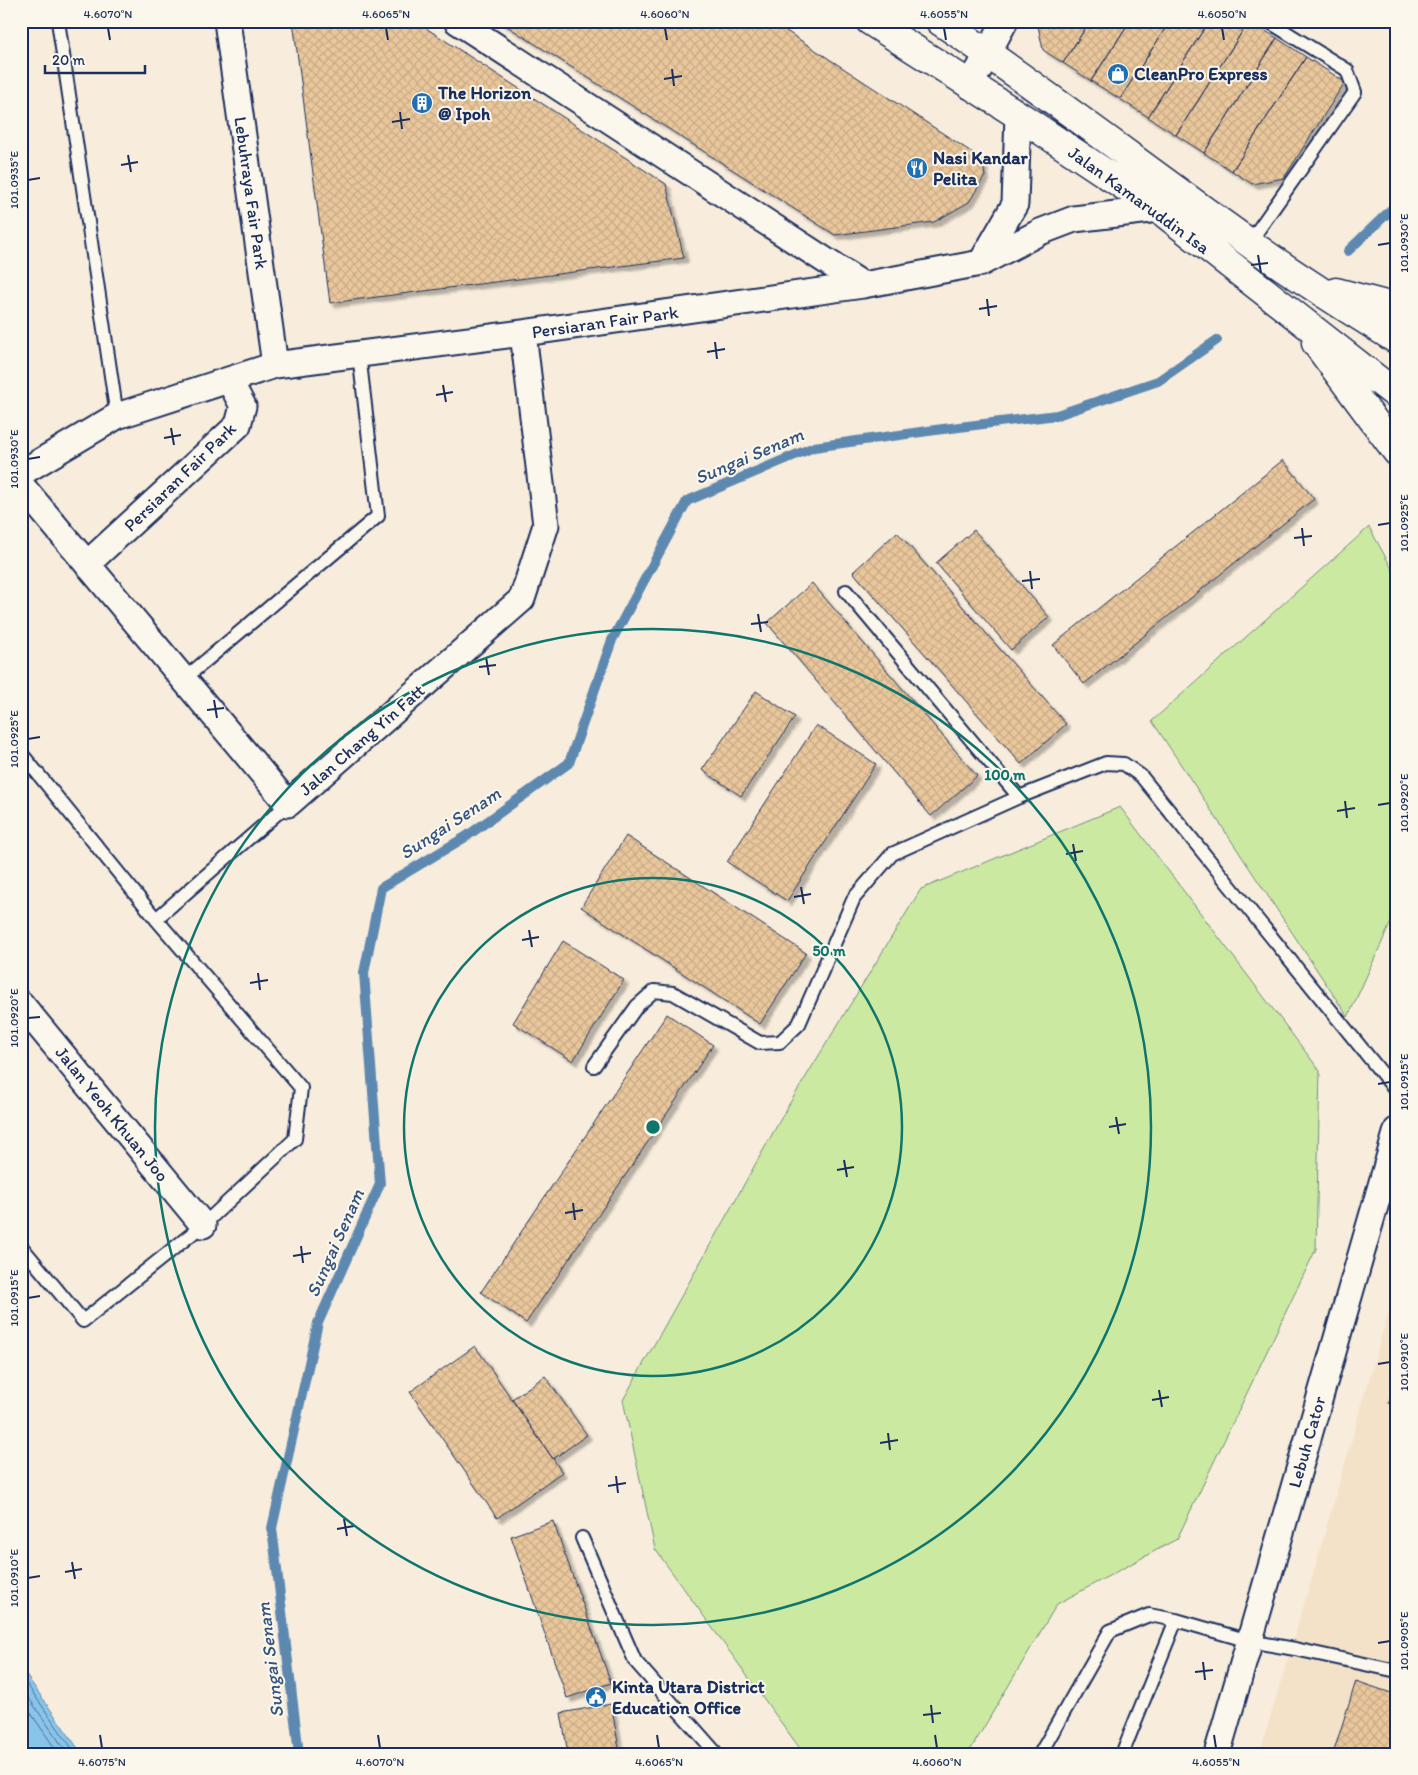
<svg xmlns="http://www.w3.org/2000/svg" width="1418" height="1775" font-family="Itim,sans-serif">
	<defs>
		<pattern id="building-cross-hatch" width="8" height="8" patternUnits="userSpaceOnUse" patternTransform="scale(1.25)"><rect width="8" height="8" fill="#eac79b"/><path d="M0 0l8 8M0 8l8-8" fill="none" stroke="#c8ab88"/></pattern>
		<filter id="shadow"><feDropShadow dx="4.5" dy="4.5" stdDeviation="1" flood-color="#0004"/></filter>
	</defs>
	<rect width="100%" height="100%" fill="#f8eddc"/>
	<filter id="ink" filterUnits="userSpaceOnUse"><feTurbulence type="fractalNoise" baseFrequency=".02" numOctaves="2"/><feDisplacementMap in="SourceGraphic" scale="10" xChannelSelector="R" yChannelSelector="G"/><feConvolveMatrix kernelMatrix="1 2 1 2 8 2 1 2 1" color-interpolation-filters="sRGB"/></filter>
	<g filter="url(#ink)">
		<!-- built -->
		<path fill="#f4e2c8" d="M1397,1282v472h-138l51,-170z"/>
		<!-- pitch -->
		<path fill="#cbe9a1" stroke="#738c80" d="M1369,527l28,51v331l-49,108 -196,-296z
			M1120,807l200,264 -4,178 -139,290 -120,65 -86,145 -7,5h-160l-149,-205 -32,-149 165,-294 133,-217z"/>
		<!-- water -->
		<path fill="#89c5e8" stroke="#5d89b1" d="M21,1668l61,86h-61z"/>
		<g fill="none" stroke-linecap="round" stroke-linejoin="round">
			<!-- shore -->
			<path stroke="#476b95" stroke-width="1" d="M21,1676l55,78
				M21,1687l47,67
				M21,1699l38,55"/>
			<!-- stream -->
			<path stroke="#5d89b1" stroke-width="10" d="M1348,251l49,-47
				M299,1754l-27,-226 46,-205 62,-139 -16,-211 17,-85 86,-52 102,-73 43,-123 75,-139 127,-54 121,-17 122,-15 101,-34 59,-41"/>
		</g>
		<!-- building -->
		<path fill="url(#building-cross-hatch)" stroke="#1b2f5e" filter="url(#shadow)" d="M293,21h122l251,163 18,74 -354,45z
			M499,21h272l211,138 3,17 -16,26 -35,20 -99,13z
			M1037,21h53l-27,42 -20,-13z
			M1090,21h40l-39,60 -28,-18z
			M1130,21h40l-50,78 -29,-18z
			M1170,21h39l-61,96 -28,-18z
			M1209,21h40l-73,114 -28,-18z
			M1249,21l28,17 -73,115 -28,-18z
			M1277,38l29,19 -74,114 -28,-18z
			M1306,57l39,25 -61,96 -32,6 -20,-13z
			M1283,460l31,39 -230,185 -31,-39z
			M974,530l75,87 -38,33 -75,-87z
			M897,532l169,192 -45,40 -168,-192z
			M812,583l165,193 -46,40 -164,-193z
			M756,691l39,26 -54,79 -39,-26z
			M816,725l60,39 -89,137 -60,-39z
			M626,836l180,117 -46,71 -179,-117z
			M563,941l61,39 -51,81 -60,-38z
			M667,1014l46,31 -187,278 -45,-31z
			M475,1346l87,126 -65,46 -87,-126z
			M545,1376l42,59 -34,24 -41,-60z
			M1397,1377v29l-8,-3z
			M553,1521l58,162 -44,15 -56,-162z
			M1356,1681l41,14v59h-64z
			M611,1704l9,50h-52l-7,-41z"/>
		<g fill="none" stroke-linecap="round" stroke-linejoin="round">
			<!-- service casing -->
			<g stroke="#1b2f5e" stroke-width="16">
				<path id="service" d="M58,21l59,395
					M1249,243l106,-151 -8,-22 -79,-49
					M846,591l173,206
					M184,679l194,-163 -19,-162
					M21,753l135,166 145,169 -6,51 -92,86 -120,96 -62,-75
					M156,919l132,-115
					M594,1066l43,-60 17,-15 19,2 87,50 20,-1 19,-18 55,-126 38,-44 127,-57 87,-34 18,1 17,12 256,316
					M582,1538l53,123 82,93
					M1040,1754l70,-123 39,-16 27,5 73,21 46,8 102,22
					M1122,1754l54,-134"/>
			</g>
			<!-- minor casing -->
			<g stroke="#1b2f5e" stroke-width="29">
				<path id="minor" d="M227,21l48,344
					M457,21l406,264
					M970,86l35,-65
					M981,263l34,-59 3,-89
					M21,473l96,-57 158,-51 248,-32 340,-48 118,-22 59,-31 34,-13 85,-10
					M21,485l267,319 234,-205 24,-74 -23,-192
					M87,564l151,-139 5,-19 -14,-26
					M21,1004l182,221
					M1217,1754l180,-624"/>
			</g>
			<!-- secondary casing -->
			<g stroke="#1b2f5e" stroke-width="31">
				<path id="secondary" d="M870,21l148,94 141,94 238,186
					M940,21c105,70 205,148 308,221 48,35 99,66 149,98
					M1336,292l61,16
					M1316,343l81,109"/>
			</g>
			<!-- service -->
			<use href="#service" stroke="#fbf7ec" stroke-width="12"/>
			<!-- minor -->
			<use href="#minor" stroke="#fbf7ec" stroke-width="25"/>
			<!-- secondary -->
			<use href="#secondary" stroke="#fbf7ec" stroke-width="28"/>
		</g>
	</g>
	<!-- ticks -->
	<path fill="none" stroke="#1b2f5e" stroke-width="2" d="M108,28l2,12M386,28l2,12M665,28l2,12M944,28l2,12M1222,28l2,12M672,69l2,17M664,79l18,-3M400,112l2,17M392,122l18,-3M128,155l3,17M121,165l17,-3M28,180l12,-2M1378,245l12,-2M1258,255l3,18M1251,265l17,-2M987,299l2,17M979,309l18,-3M715,342l2,17M707,352l18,-3M443,385l3,17M436,395l17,-3M171,428l3,17M164,438l17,-3M28,459l12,-2M1378,525l12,-2M1302,528l2,18M1294,538l18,-2M1030,571l2,18M1022,581l18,-2M758,614l3,18M751,624l17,-2M486,657l3,18M479,667l17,-2M214,700l3,18M207,710l17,-2M28,739l12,-2M1345,801l2,17M1378,805l12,-2M1337,811l18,-3M1073,844l3,17M1066,854l17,-3M801,887l3,17M794,897l17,-3M529,930l3,17M522,940l17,-3M258,973l2,17M250,983l18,-3M28,1018l12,-1M1378,1084l12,-2M1116,1117l3,17M1109,1127l17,-3M844,1160l3,17M837,1170l17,-3M573,1203l2,17M565,1213l18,-3M301,1246l2,17M293,1256l18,-3M28,1298l12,-2M1378,1364l12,-2M1159,1390l3,17M1152,1400l17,-3M888,1433l2,17M880,1443l18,-3M616,1476l2,17M608,1486l18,-3M344,1519l3,17M337,1529l17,-3M72,1562l3,17M65,1572l17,-3M28,1578l12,-2M1378,1643l12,-2M1203,1662l2,18M1195,1672l18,-2M931,1705l2,18M923,1715l18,-2M100,1735l2,13M378,1735l2,13M657,1735l2,13M935,1735l2,13M1214,1735l2,13"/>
	<!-- distance rings -->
	<g fill="none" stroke="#0f766e" stroke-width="2.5">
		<circle cx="653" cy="1127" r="249"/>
		<circle cx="653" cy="1127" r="498"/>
	</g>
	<!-- icons -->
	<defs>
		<g id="shop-disc" transform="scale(1.125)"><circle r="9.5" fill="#1f6fb2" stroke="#fbf7ec"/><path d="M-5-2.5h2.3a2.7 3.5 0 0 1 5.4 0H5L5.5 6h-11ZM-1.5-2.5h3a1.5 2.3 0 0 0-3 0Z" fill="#fff"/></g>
		<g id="building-disc" transform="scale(1.125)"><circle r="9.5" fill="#1f6fb2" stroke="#fbf7ec"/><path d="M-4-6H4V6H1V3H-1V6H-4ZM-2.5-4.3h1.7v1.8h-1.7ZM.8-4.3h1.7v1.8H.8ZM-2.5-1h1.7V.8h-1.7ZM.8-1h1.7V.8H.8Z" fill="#fff"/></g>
		<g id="restaurant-disc" transform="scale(1.125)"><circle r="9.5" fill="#1f6fb2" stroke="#fbf7ec"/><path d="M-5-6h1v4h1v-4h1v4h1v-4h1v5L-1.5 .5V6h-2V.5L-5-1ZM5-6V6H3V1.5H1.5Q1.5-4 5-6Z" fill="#fff"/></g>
		<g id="civic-disc" transform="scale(1.125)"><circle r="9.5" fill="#1f6fb2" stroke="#fbf7ec"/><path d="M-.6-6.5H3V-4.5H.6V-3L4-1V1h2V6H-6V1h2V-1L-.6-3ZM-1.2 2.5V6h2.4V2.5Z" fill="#fff"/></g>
	</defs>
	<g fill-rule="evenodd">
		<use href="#shop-disc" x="1118" y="74"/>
		<use href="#building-disc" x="422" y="103"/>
		<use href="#restaurant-disc" x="917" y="168"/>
		<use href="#civic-disc" x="596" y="1697"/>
	</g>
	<g text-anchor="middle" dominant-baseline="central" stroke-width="4" stroke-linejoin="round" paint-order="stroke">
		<!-- poi labels -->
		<g font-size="18" font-weight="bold" fill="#1b2f5e" stroke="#fbf7ec" text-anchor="start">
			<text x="1134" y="74">CleanPro Express</text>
			<text x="438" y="93">The Horizon<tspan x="438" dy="21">@ Ipoh</tspan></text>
			<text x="933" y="158">Nasi Kandar<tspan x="933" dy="21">Pelita</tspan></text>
			<text x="612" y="1687">Kinta Utara District<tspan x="612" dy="21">Education Office</tspan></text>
		</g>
		<!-- street labels -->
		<g font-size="18" fill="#1b2f5e" stroke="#fbf7ec">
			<text transform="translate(251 193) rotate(82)">Lebuhraya Fair Park</text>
			<text transform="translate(1139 200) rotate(36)">Jalan Kamaruddin Isa</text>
			<text transform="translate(605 322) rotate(-8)">Persiaran Fair Park</text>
			<text transform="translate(180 477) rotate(-44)">Persiaran Fair Park</text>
			<text transform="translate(362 740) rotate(-41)">Jalan Chang Yin Fatt</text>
			<text transform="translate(112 1114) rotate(51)">Jalan Yeoh Khuan Joo</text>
			<text transform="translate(1307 1442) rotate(-74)">Lebuh Cator</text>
		</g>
		<!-- water labels -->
		<g font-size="19" font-style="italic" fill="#365480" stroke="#fbf7ec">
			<text transform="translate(749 456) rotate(-23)">Sungai Senam</text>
			<text transform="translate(450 823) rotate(-33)">Sungai Senam</text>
			<text transform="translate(335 1243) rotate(-66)">Sungai Senam</text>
			<text transform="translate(270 1660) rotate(-97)">Sungai Senam</text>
		</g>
	</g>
	<circle cx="653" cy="1127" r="8" fill="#0f766e" stroke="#fbf7ec" stroke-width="2.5"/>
	<g font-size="15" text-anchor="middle" font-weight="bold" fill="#0f766e" stroke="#fbf7ec" stroke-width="4" stroke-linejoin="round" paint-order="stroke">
		<text x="1005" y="780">100 m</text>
		<text x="829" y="956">50 m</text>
	</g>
	<!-- margin -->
	<rect width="1418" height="1775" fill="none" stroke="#fbf7ec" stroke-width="55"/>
	<!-- scale -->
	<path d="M45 65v8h100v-8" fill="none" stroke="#1b2f5e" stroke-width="2.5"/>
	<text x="52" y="65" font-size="15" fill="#1b2f5e" stroke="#fbf7ec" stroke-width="4" paint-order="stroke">20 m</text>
	<rect x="28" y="28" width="1362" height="1720" fill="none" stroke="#1b2f5e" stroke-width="2"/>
	<g font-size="12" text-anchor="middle" fill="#1b2f5e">
		<text x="108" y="18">4.6070°N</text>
		<text x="386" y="18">4.6065°N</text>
		<text x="665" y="18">4.6060°N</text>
		<text x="944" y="18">4.6055°N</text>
		<text x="1222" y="18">4.6050°N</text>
		<text transform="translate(14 180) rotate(-90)" y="4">101.0935°E</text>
		<text transform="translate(1404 243) rotate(-90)" y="4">101.0930°E</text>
		<text transform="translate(14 459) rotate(-90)" y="4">101.0930°E</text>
		<text transform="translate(1404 523) rotate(-90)" y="4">101.0925°E</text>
		<text transform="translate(14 739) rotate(-90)" y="4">101.0925°E</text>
		<text transform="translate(1404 803) rotate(-90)" y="4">101.0920°E</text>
		<text transform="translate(14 1018) rotate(-90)" y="4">101.0920°E</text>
		<text transform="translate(1404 1082) rotate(-90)" y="4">101.0915°E</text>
		<text transform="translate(14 1298) rotate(-90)" y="4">101.0915°E</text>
		<text transform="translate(1404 1362) rotate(-90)" y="4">101.0910°E</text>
		<text transform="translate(14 1578) rotate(-90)" y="4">101.0910°E</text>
		<text transform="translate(1404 1641) rotate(-90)" y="4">101.0905°E</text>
		<text x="102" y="1766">4.6075°N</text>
		<text x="380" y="1766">4.6070°N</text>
		<text x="659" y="1766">4.6065°N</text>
		<text x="937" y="1766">4.6060°N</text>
		<text x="1216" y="1766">4.6055°N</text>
	</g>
</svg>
